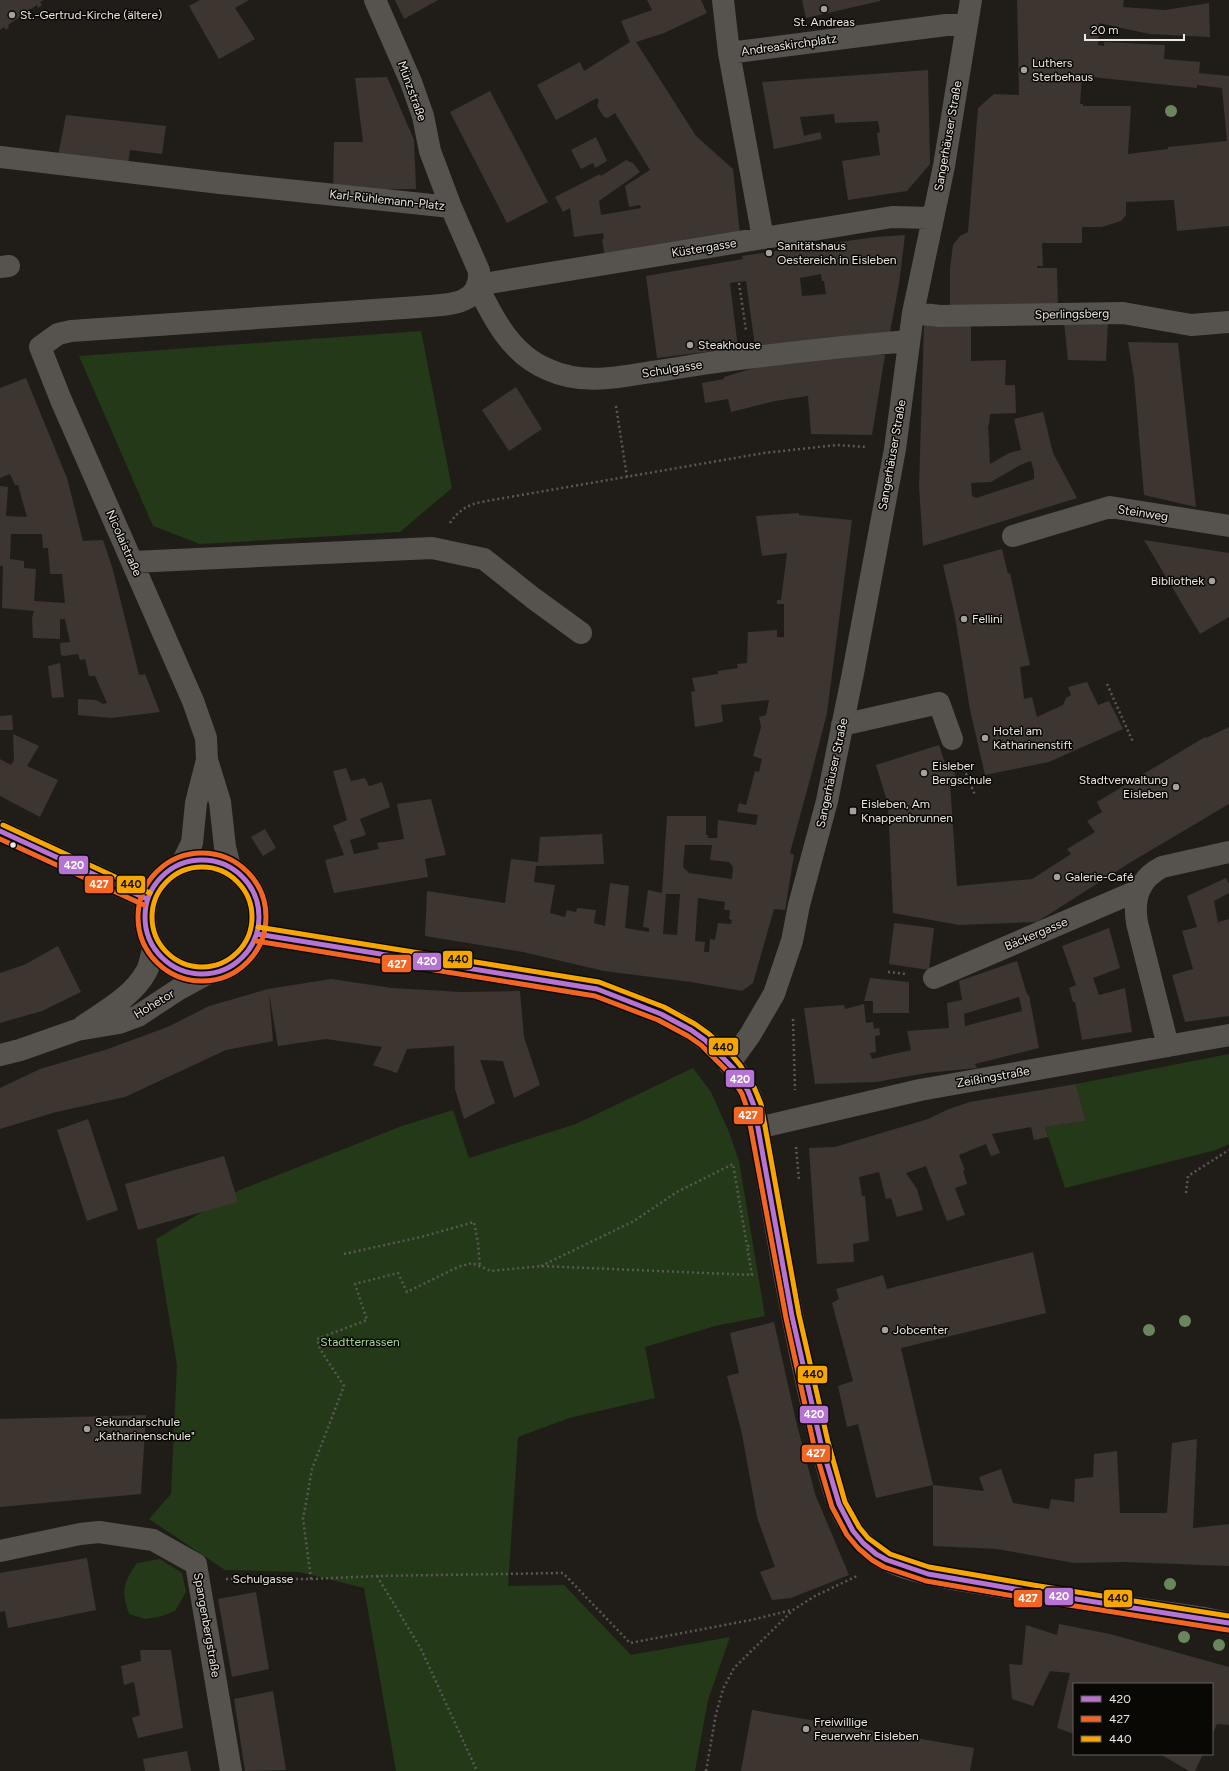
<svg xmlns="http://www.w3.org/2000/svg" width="1229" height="1771" font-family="Figtree,sans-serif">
	<rect width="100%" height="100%" fill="#201d19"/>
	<!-- green -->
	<path fill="#233918" d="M421,331l31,157 -52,44 -200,12 -47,-18 -74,-170z
		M1229,1054v90l-13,6 -151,38 -20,-61 41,-6 -10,-37z
		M693,1068l18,24 18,40 10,29 26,155 -50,10 -70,21 10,51 -86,20 -51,19 -10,149 56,-1 67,70 99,-18 -22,63 -13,71h-299l-32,-183 -65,-16 -74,-2 -76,-51 22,-25 6,-129 -21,-126 84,-49 162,-64 51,-16 16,48 107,-34z
		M160,1559l22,14 4,19 -11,19 -16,6 -14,2 -16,-5c-8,-23 -6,-31 8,-51z"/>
	<!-- building -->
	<path fill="#3d352f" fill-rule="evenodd" d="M0,0h44l-4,2 2,3 -4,3 -1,-3 -14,9 3,3 -4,2 -1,-3 -13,9 1,2 -3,3 -2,-3 -4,3z
		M200,0h49l-14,8 20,31 -36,20 -30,-53z
		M395,0h43l-34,19z
		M647,0h54l6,13 -43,20 -28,9 60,94 37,33 7,66 -135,23 -3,-19h2l-1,-6 -29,4 -4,-29 -7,4 -8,-15 45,-23 1,2 25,-16 7,3 7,9 -41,29 2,14 40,-7 -1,-3 -11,2 -4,-21 25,-16 -35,-57 -7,5 -4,-1 -7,-11 2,-5 -2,-3 -41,22 -19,-35 43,-23 4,9 46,-29 -9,-21 31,-11z
		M802,0h78v1l-74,17z
		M1017,0h107l-1,7 42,3 44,-7 1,34 -61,-3 -50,-11 -1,22 6,1v-4l61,3 -1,14 36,3 -1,11 30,3v150l-52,5 -3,-31 -48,2v13l-5,6 -19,6h-20v16h-40l1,23h-6v2h20l1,40h-108v-40l3,-23 7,-9 8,-4 10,-124 16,-14 25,1zM1082,76l115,12v-3l25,3 5,53 -59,6v2l-40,5 3,-48h-48v-2h-3z
		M928,70l2,94 -23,27 -59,9 -6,-39 38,-6 -3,-22 3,-1 -2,-11 -43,2 -1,-9 -34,3 4,19 16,-4 2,7 -48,10 -12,-67z
		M387,77l27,63 2,49 -83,1 1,-48h29l-8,-64z
		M490,91l58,111 -41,21 -57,-111z
		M66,115l100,11 -4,28 -32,-4 -2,15 -70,-9z
		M596,137l11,24 -12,7 -2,-5 -12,6 -10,-19z
		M905,235l-6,49 -9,48 -135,14 -9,-65 -16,2 8,65 -81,10 -11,-82 97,-17 -1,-3 53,-8 1,2 21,-3v-2l59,-8zM821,274l1,7h2l2,13 -24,2 -2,-18z
		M1064,322h44l-2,39 -38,-1z
		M971,324v37l35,-1 -1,25h10l1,28 -26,1 -1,11h-1l2,39 19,-11 12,-3 -7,-31 29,-7 10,41 24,45 -154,48 -4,-60 5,-161zM1031,461l3,11v7l-58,19 -4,-2 -1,-13 20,-1 29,-17z
		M1128,342l50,1 18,164 -52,-12 -10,-117z
		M835,355h50l-13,80 -61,-1 -3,-38 -33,5 -44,11 -3,-13 -23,4 -3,-20 22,-4v-2l43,-13z
		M26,378l41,100 16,63 20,-1 10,30 26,105 6,-1 15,38 -49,6 -33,-3v-16l18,1 7,4 4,-1 -12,-27h-6l-4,-17 -5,1 -2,-6 -14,2 -3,-1 -1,-12 10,-1 -5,-23h-5v20l-27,-1 -1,-20 2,-7 -32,-3 1,-42h-3v-80l8,1 -2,29 21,1 -9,-32h-3l-5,-11 -10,4v-90zM11,534h31l1,14h5l2,26h12l3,29 -31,-2 2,-32 -12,-1v-7l-14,-2z
		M516,387l26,42 -33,22 -27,-41z
		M799,513v2l53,5 -25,193 -17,66 -20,74 4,2 -9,55 -11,-1 -21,74 -11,8 -51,-9 -87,-11 -81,-19 -98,-16 2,-45 78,12 6,-44 27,3 2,-25 62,-3 2,30 -68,2 -2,16 21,3 -5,28 15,4 2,-7 9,2 1,-4 19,2 -2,13 11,3 5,-43 19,3 -4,42 24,4v-4l-6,-1 5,-37 14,3 5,-77h39v19h2v3h9l1,-18 38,5 2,-10 -21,-3 2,-9 7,2 9,-34 4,1 3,-13 -9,-3 8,-29 -2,-10 7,-2 3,-15 -48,5 2,17 -28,5 -4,-35 4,-1 -3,-13 26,-4v-3l20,-3 -1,-4 10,-1 1,-31 29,-2v7h7v-33h-7v-4h4l6,-47 -25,3 -6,-40zM685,845h27l-2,15 19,2 4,5 -1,12 -43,-6 -6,-6zM666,894h14l-3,41 -14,-1zM698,898l27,4 -1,8h6l-1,9 3,1 -1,4 -13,-1 -3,17 -5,-1 -1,13h-5l1,-10 -10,-1z
		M1144,540l85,13v64l-29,17z
		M1002,549l6,25 2,-1 20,92 -10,2 4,32 8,-2 5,20 26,-12 3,-7 5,-3 -3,-8 19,-5 11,23 11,-4 14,28 -74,33 -64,13 -15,-65 -15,-93 -12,-52z
		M60,663l4,34 -12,1 -4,-32z
		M12,715l1,15h-13v-14z
		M1229,727v77l-98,58 -94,60 -78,3 -66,-12 -5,-109 -12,-39 63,-20 8,24 6,-2 4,15 -7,1 7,103 75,-7 39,-25 -4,-5 28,-17 -8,-11 15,-9 -5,-10 108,-65 1,1z
		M13,734l26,12 -12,20 31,14 -18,37 -40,-21v-37l11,6 3,-5z
		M346,768l5,13 14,-3 4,8 13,-4 8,25 -30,12 6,16 -16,5 4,14 25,-5 -2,-6 27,-4 -7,-35 34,-5 15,56 -21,4 3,18 -94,16 -9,-33 19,-5 -11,-29 14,-6 -14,-49z
		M265,829l11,19 -13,8 -12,-19z
		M1226,878l3,6v9l-15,8 4,21 11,-3v97l-44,6 -13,-47 21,-6 -11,-38 15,-4 -10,-31z
		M894,923l40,5 -5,42 -40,-6z
		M1109,928l11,40 -27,10 6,17 26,-7 7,44 -50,8 -7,-38h-2l-4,-14 7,-3 -14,-39z
		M58,946l23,46 -39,19 -42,12v-50l24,-8z
		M1017,961l10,33 2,1 10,53 -64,16 2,4 -51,5 -50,9 -61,2 -11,-76 40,-3 1,4 19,-5 2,19 7,-1 1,7 5,-1 1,7 -5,1 1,16 -6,1 2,6 39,-9 -4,-19 42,-3 -2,-25 15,-3 -3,-19zM1019,997l3,14 -57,15 -1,-12z
		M870,978l39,4v31h-36v-12h-9z
		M331,979l61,9 69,4 59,-1 4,46 16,48 -26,13 -11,-37 -23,-1 15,43 -31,16 -9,-30 -1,-43 -47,3 -10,24 -24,-8 9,-18 -56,-8 -48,7 -9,-52 4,47 -47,9 -101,47 -69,15 -56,17v-41l40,-19 68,-20 62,-23 39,-20 59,-17z
		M1076,1084l10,37 -41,6 3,10 -14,3 -3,-13 -39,7 8,19 -9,3 -5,-12 -27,11 6,15h-2l4,14 -12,4 10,27 -18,6 -21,-55 -20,7 11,16 6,21 -26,7 -6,-19 -5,1 -7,-27 -20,5 3,19h3l4,45 -16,3 1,18 -37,2 -8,-116 26,-1 93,-28 21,-10 21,-7z
		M88,1119l30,91 -31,11 -30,-91z
		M224,1156l14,46 -100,28 -13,-46z
		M1033,1252l13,61 -145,35 32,137 -57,13 -18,-74 -11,3 -9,-41 15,-5 -21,-78 7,-4 -3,-10 47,-14 4,14z
		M774,1322l22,99 19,73 34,81 -58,23 -19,2 -12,-28 15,-5 -18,-50 -15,-83 -15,-58 12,-3 -9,-40z
		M146,1415l-5,79 -141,13v-88z
		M1197,1439l-4,89 36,-4v42l-105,-4 -50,1 -77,-14 -64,-3v-61l51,6 -5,-14 22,-8 12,34 36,6 2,-10 23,3 1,-23 18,-2 1,-23 23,-3 3,62h47l5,-70z
		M87,1558l9,52 -88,18 -3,-17 -5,1v-39z
		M256,1592l13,77 -37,8 -14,-78z
		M1059,1624l51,10 119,33v58l-12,-1 -5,11v-51h-138v50l-17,-6 13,-55 -20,-2 -17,35 -21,-7 -3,-35 13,1 4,-40 31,10z
		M140,1650h31l12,78 -45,10 -6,-20 8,-3 -6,-33 -10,3 -3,-19 20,-5z
		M273,1691l13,79 -41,1 -11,-72z
		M752,1710l222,38 -4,23h-229z
		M187,1751l4,20h-46l-2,-12z
		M1160,1754h43l-8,17h-6z"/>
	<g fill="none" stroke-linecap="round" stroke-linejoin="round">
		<!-- path -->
		<path stroke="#5b5856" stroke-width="2.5" stroke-dasharray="2 3" stroke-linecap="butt" d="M739,283l7,47
			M616,406l11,71
			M450,523c8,-12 17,-18 31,-21l283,-49 73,-8 29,2
			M1107,684l26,58
			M962,764l13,31
			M888,972l18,2
			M793,1019l2,71
			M796,1147l3,33
			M1186,1193l2,-17 41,-26
			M344,1254l77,-17 53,-15 4,21 2,24
			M541,1266l93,-45 43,-29 56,-28 14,82
			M377,1576l44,73 56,122
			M226,1579h85l66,-3 186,-3 67,70 121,-23 41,-10
			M311,1579l-8,-60 9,-50 32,-83 -24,-37 -3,-10 50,-19 -12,-36 43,-11 9,19 51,-25 14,-4 19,8 50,-5 211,9 -5,-29h4
			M706,1771l10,-57 7,-25 11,-21 59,-58 22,-14 42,-20"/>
		<!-- minor -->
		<path stroke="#56534f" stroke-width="22" d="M723,0l6,53 34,185
			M729,53l217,-28h20
			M0,157l220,26 231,24
			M0,267l9,-1
			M913,313l27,3 183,-3 68,12 38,-3
			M909,341c-62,5 -124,12 -186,20 -24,3 -48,8 -72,11 -36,6 -70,13 -104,-3 -36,-15 -54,-51 -70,-84l415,-68 40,1
			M1013,536l97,-29 119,19
			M133,562l299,-14 52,11 49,39 48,35
			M842,725l97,-22 13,36
			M182,863l10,-20 4,-40 11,-43
			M230,867l-5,-20 -5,-45 -13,-42 -1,-22 -13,-37 -132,-301 -21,-53 18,-13 13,-3 347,-24c26,-3 63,1 61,-36l-28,-64 -21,-56 -7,-35 -12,-34 -36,-82
			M934,978l205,-88
			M83,1026c22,-15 50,-30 63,-54 4,-6 5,-16 7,-23
			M1168,1046l-31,-123c-4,-25 2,-44 25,-56l67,-15
			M0,1055l20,-5 57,-20 42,-7 19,-7 41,-27 26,-14
			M729,1064l21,-29 24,-41 18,-53 7,-36 28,-104 26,-128 42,-224 18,-136 31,-147 27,-166
			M758,1128l162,-38 309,-55
			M0,1551l80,-17 19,-2 54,8 43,24 35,207"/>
		<!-- major -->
		<path stroke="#5c5551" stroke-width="22" d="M0,831l147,68
			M145 917a57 57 0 1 1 114 0a57 57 0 1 1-114 0Z
			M257,934l340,55c41,15 89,30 121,62 15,14 30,34 36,55 4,16 6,33 9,49 5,29 10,57 15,85 12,68 26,136 43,204 11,42 18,82 55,110 25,18 77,25 107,30 73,13 147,23 221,34l25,5"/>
		<!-- bus-1 casing -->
		<g stroke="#0a0805" stroke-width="8">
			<path id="bus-1" d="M0,831l147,68
				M145 917a57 57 0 1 1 114 0a57 57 0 1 1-114 0Z
				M257,934l340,55 64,25 30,16 14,10 29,29 14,22 6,15 38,210 29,128 18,60 14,27 10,12 13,11 11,6 41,14 110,19 191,30"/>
		</g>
		<!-- bus-2 casing -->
		<g stroke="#0a0805" stroke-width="8">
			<path id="bus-2" d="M0,839l144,66
				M138 917a64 64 0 1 1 128 0a64 64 0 1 1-128 0Z
				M256,941l339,55 63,24 30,16 13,9 28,28 13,21 5,14 39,210 28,128 18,61 15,28 11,13 14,12 12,7 42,14 111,19 191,30"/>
		</g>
		<!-- bus-3 casing -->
		<g stroke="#0a0805" stroke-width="8">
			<path id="bus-3" d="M3,825l147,68
				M152 917a50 50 0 1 1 100 0a50 50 0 1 1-100 0Z
				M258,927l341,55 65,25 31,17 14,10 20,18 11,13 14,22 7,17 38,211 29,127 17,60 14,25 9,11 22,16 39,13 110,19 190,30"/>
		</g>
		<!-- bus-1 -->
		<use href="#bus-1" stroke="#b673d3" stroke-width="5"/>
		<!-- bus-2 -->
		<use href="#bus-2" stroke="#f26522" stroke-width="5"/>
		<!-- bus-3 -->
		<use href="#bus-3" stroke="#f7a600" stroke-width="5"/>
	</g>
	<!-- trees -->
	<g fill="#6b855f">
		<circle cx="1171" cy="111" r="6"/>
		<circle cx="1185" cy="1321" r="6"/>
		<circle cx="1149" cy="1330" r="6"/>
		<circle cx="1170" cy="1584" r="6"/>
		<circle cx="1184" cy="1637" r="6"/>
		<circle cx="1219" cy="1645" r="6"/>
	</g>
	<!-- markers -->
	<g fill="#a4a09c" stroke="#0a0805" stroke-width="1.5">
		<circle cx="824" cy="9" r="4"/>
		<circle cx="12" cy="15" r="4"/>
		<circle cx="1024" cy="70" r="4"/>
		<circle cx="769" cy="253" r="4"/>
		<circle cx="690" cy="345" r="4"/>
		<circle cx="1212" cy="581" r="4"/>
		<circle cx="964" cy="619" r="4"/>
		<circle cx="985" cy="738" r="4"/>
		<circle cx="924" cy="773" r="4"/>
		<circle cx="1176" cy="787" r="4"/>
		<rect x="849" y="807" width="8" height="8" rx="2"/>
		<circle cx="1057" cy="877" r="4"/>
		<circle cx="885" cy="1330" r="4"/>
		<circle cx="87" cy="1429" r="4"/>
		<circle cx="806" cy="1729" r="4"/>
	</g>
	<circle fill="#ebe7e2" stroke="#0a0805" stroke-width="1.5" cx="13" cy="845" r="3.5"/>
	<g text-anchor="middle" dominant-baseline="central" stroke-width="3" stroke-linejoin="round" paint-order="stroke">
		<!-- poi labels -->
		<g font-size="12" fill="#ebe7e2" stroke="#0a0805" text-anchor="start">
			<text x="20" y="15">St.-Gertrud-Kirche (ältere)</text>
			<text x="824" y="22" text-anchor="middle">St. Andreas</text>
			<text x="1032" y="63">Luthers<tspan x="1032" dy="14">Sterbehaus</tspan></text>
			<text x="777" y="246">Sanitätshaus<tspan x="777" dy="14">Oestereich in Eisleben</tspan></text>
			<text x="698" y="345">Steakhouse</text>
			<text x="1204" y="581" text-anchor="end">Bibliothek</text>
			<text x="972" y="619">Fellini</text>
			<text x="993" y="731">Hotel am<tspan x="993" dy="14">Katharinenstift</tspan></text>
			<text x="932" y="766">Eisleber<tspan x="932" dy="14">Bergschule</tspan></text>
			<text x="1168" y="780" text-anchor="end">Stadtverwaltung<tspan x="1168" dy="14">Eisleben</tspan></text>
			<text x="861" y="804">Eisleben, Am<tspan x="861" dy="14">Knappenbrunnen</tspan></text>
			<text x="1065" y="877">Galerie-Café</text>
			<text x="893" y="1330">Jobcenter</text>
			<text x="95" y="1422">Sekundarschule<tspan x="95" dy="14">„Katharinenschule"</tspan></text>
			<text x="814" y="1722">Freiwillige<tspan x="814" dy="14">Feuerwehr Eisleben</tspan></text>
		</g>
		<!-- street labels -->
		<g font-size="12" fill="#ebe7e2" stroke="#0a0805">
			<text transform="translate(789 45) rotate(-8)">Andreaskirchplatz</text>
			<text transform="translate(412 91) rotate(70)">Münzstraße</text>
			<text transform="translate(948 136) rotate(-80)">Sangerhäuser Straße</text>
			<text transform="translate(387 200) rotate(6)">Karl-Rühlemann-Platz</text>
			<text transform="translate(704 248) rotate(-9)">Küstergasse</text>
			<text transform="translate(1072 314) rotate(-1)">Sperlingsberg</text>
			<text transform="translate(672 369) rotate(-9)">Schulgasse</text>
			<text transform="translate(892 455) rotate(-80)">Sangerhäuser Straße</text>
			<text transform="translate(1143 513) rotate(9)">Steinweg</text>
			<text transform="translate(124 543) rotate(66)">Nicolaistraße</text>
			<text transform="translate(832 773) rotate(-78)">Sangerhäuser Straße</text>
			<text transform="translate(1036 934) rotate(-23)">Bäckergasse</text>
			<text transform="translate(154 1004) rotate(-31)">Hohetor</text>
			<text transform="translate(993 1077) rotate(-10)">Zeißingstraße</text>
			<text x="263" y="1579">Schulgasse</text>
			<text transform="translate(207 1625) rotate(80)">Spangenbergstraße</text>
		</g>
		<!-- park labels -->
		<g font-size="12" fill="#a9da98" stroke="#0a0805">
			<text x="360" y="1342">Stadtterrassen</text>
		</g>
	</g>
	<g stroke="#0a0805" stroke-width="1.5">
		<rect x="58" y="855" width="31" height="20" rx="4" fill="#b673d3"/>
		<rect x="116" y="875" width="30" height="19" rx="4" fill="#f7a600"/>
		<rect x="84" y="875" width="30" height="19" rx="4" fill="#f26522"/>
		<rect x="442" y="950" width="31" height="19" rx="4" fill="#f7a600"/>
		<rect x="412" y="952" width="30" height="19" rx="4" fill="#b673d3"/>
		<rect x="381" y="954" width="31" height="19" rx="4" fill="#f26522"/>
		<rect x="708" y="1037" width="31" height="19" rx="4" fill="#f7a600"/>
		<rect x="725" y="1069" width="30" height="19" rx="4" fill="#b673d3"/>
		<rect x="733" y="1106" width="31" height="19" rx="4" fill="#f26522"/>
		<rect x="797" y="1365" width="31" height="19" rx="4" fill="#f7a600"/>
		<rect x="799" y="1405" width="30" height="19" rx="4" fill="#b673d3"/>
		<rect x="801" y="1444" width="30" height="19" rx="4" fill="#f26522"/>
		<rect x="1044" y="1587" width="30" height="19" rx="4" fill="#b673d3"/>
		<rect x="1013" y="1589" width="30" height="19" rx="4" fill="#f26522"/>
		<rect x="1103" y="1589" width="30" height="19" rx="4" fill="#f7a600"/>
	</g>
	<g font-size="11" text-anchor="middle" font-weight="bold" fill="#fff">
		<text x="74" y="869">420</text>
		<text x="99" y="888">427</text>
		<text x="427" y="965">420</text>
		<text x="397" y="968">427</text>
		<text x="740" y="1083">420</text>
		<text x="748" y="1119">427</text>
		<text x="814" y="1418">420</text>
		<text x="816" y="1457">427</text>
		<text x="1059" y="1600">420</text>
		<text x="1028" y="1602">427</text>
	</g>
	<g font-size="11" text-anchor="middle" font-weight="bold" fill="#111">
		<text x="131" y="888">440</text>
		<text x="458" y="963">440</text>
		<text x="723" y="1051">440</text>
		<text x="813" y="1378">440</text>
		<text x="1118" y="1602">440</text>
	</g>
	<!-- legend -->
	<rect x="1073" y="1683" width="140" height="72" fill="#0a0805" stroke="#64615d"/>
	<rect x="1081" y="1696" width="20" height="6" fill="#b673d3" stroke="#64615d"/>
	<text x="1109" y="1703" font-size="12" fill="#ebe7e2">420</text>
	<rect x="1081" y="1716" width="20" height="6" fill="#f26522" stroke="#64615d"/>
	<text x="1109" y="1723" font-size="12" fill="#ebe7e2">427</text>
	<rect x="1081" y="1736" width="20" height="6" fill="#f7a600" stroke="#64615d"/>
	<text x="1109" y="1743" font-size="12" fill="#ebe7e2">440</text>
	<!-- scale -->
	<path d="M1085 34v6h99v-6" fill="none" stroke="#ebe7e2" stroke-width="2"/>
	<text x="1091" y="34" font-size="12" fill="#ebe7e2" stroke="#0a0805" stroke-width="3" paint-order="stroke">20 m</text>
</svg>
